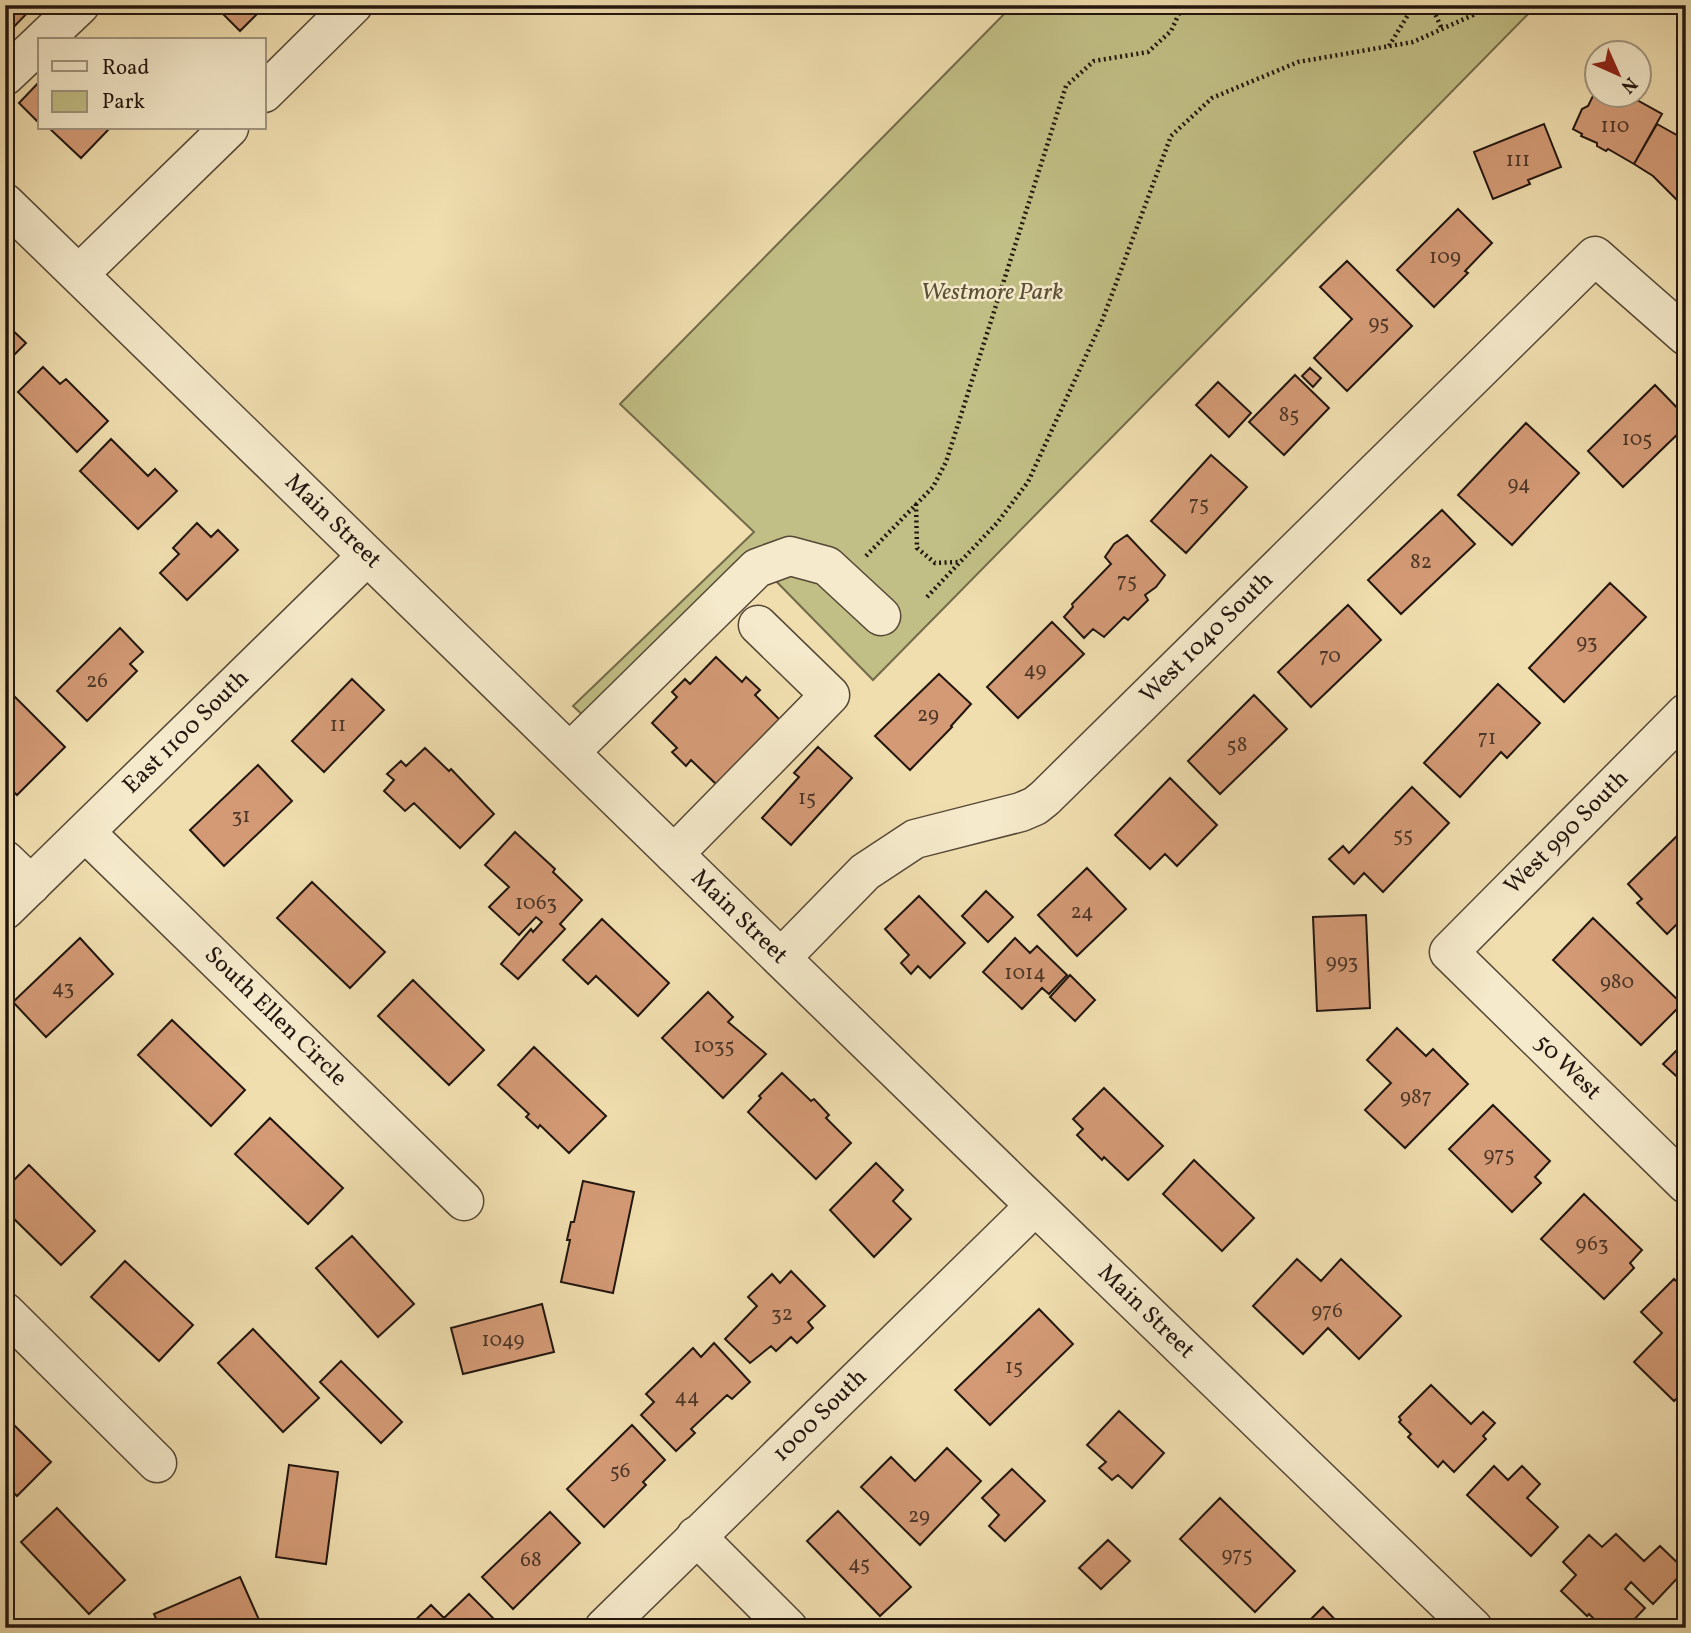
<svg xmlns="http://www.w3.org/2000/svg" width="1691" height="1633" font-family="Vollkorn,serif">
	<rect width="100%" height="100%" fill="#f0deaf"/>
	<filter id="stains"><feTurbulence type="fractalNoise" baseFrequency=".00286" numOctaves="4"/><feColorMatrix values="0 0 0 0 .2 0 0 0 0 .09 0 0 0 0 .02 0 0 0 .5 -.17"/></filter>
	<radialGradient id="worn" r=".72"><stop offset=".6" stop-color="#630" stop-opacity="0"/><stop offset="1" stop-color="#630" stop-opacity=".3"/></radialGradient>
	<!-- green -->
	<path fill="#c1bf85" stroke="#726a4a" stroke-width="2" d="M1013,5h524l-664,675 -105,-107 -166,160 -29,-27 181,-174 -134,-128z"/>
	<!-- building -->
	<path fill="#d39a75" stroke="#22160f" stroke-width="2" d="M5,5h30l-30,31z
		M214,5h52l-26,26z
		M40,81v43l-21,-21z
		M1596,90v4h30l36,20 -28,50 -26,-15 -2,2 -9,-5v-3l-16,-7 1,-2 -9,-5 9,-20 6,-3z
		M1544,124l17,43 -33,13 2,4 -37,15 -19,-47z
		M1657,124l27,15 2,-2v64l-4,4 -29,-29 -19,-12z
		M49,128h61l-29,30z
		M1458,209l34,34 -27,28 3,2 -34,34 -37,-37z
		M1347,261l65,65 -65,65 -33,-33 38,-39 -32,-32z
		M5,323l21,20 -21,21z
		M43,367l17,17 6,-5 42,42 -31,31 -59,-60z
		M1310,368l11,10 -8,9 -11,-11z
		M1295,375l34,33 -45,47 -35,-33z
		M1218,382l33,31 -22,24 -33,-32z
		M1655,385l31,32v9l-63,61 -35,-36z
		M1526,423l53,50 -67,72 -54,-50z
		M111,439l37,37 7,-7 22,22 -39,38 -58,-58z
		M1211,455l36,32 -61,66 -35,-32z
		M1442,510l33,34 -74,70 -33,-34z
		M197,523l14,14 7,-7 20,20 -51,50 -27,-27 19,-19 -6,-6z
		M1127,535l38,40 -9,12 -11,8 3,5 -20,20 -4,-3 -20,20 -11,-8 -9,9 -20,-21 9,-10 -1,-3 39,-40 -6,-7 9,-13z
		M1610,583l36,34 -82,85 -35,-34z
		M1348,605l33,35 -70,67 -33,-35z
		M1052,622l32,32 -66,64 -31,-31z
		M120,628l23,24 -13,12 7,7 -50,50 -30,-30z
		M716,657l26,25 4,-5 14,13 -5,5 26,26 -64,64 -26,-25 -5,6 -14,-14 5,-4 -25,-25 25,-26 -5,-5 13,-13 5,5z
		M939,674l32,30 -20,22 1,1 -42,43 -35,-34z
		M352,679l32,31 -60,62 -32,-31z
		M1498,684l42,39 -33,35 -6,-6 -41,45 -36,-34z
		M13,695l52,52 -48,48 -12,-11v-82z
		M1254,695l33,34 -67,65 -32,-33z
		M818,747l34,31 -61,67 -29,-27 37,-41 -5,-4z
		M425,748l24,23 2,-2 43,45 -34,34 -46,-45 -9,8 -21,-20 10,-11 -7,-6 14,-13 5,5z
		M258,765l34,36 -68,65 -34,-36z
		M1170,778l47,47 -40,41 -12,-12 -15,15 -35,-34z
		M1412,787l37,36 -66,69 -19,-19 -10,11 -25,-25 14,-13 6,7z
		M515,832l40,37 -2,3 29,28 -22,24 5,5 -47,50 -17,-15 30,-35 2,3 9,-10 -6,-5 -17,18 -30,-28 20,-20 -24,-22z
		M1681,832l5,5v78l-19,19 -30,-31 5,-4 -14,-15z
		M1087,868l39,41 -49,47 -39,-41z
		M312,882l73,70 -35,36 -73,-70z
		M986,891l27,26 -25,25 -26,-26z
		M919,896l46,47 -35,35 -12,-12 -7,8 -10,-11 8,-8 -24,-26z
		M1366,915l4,93 -53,3 -4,-94z
		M1593,918l89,86 -41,41 -88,-85z
		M602,919l67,64 -31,33 -42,-40 -8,8 -25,-24z
		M80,938l33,36 -67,63 -33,-35z
		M1015,938l15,15 7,-7 30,29 -18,19 -7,-6 -20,21 -39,-37z
		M1070,975l25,25 -20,21 -25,-24z
		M413,980l71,70 -35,35 -71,-69z
		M708,992l25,25 -5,5 38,32 -43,44 -61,-60z
		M172,1020l73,70 -34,36 -73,-71z
		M1397,1028l29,28 7,-7 35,35 -63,64 -40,-38 26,-27 -24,-23z
		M1686,1041v44l-23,-21z
		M534,1047l72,69 -37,37 -29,-28 -2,3 -12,-11 3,-3 -31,-29z
		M782,1073l29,28 3,-2 15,16 -3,3 25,25 -35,36 -68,-67 13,-14 -2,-2z
		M1104,1088l59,58 -35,34 -24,-23 -2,3 -25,-25 6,-6 -10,-10z
		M1493,1105l57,56 -15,16 6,6 -29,29 -63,-63z
		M270,1118l73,70 -35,36 -73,-70z
		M1194,1160l60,58 -32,33 -59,-57z
		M876,1163l27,27 -10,11 18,18 -37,38 -44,-47z
		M29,1165l66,66 -34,34 -56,-55v-21z
		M583,1181l51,11 -21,101 -52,-11 9,-42h-3l4,-18h3z
		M1584,1194l58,56 -12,13 4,5 -30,31 -63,-60z
		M352,1236l62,68 -36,33 -62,-69z
		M1297,1259l24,22 20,-22 60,57 -42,43 -31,-31 -25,26 -50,-48z
		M125,1261l68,64 -34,36 -68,-64z
		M791,1271l34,35 -17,16 5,6 -16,15 -6,-6 -15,14 -5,-5 -21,17 -25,-24 32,-33 -9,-9 24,-23 8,9z
		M1674,1279l12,11v100l-12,11 -40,-39 28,-29 -21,-21z
		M542,1304l12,48 -91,22 -12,-46z
		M1039,1309l34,35 -83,81 -35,-35z
		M253,1329l66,69 -36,34 -65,-69z
		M714,1343l36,39 -18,17 -5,-4 -36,34 4,4 -19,18 -35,-36 13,-13 -8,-8 47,-46 8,9z
		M341,1361l61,61 -21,21 -61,-61z
		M1431,1385l40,39 12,-12 12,11 -12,13 3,3 -32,33 -11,-11 -5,6 -30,-30 3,-3 -12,-12 2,-2 -2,-3z
		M1119,1411l45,42 -32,35 -14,-13 -6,5 -13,-12 7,-6 -19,-17z
		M5,1416l46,46 -34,34 -12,-11z
		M632,1425l33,35 -22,22 3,3 -42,42 -37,-38z
		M947,1448l34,33 -61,64 -59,-58 30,-30 24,24z
		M289,1465l49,7 -12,92 -50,-7z
		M1494,1466l14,14 14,-14 18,18 -13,14 31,29 -27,29 -64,-61z
		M1012,1469l33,32 -40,40 -16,-15 10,-11 -17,-17z
		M1220,1498l75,73 -40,41 -75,-73z
		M57,1508l68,72 -36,34 -68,-72z
		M838,1511l73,76 -31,29 -73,-75z
		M550,1512l30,31 -67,66 -31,-32z
		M1616,1534l28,27 16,-15 25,24 -32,34 -22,-22 -6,7 20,19 -19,20h-23l-14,-14 -2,2 -26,-25 15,-16 -13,-13 26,-27 13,12z
		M1108,1540l22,21 -29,28 -22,-21z
		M240,1577l20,45 -14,6h-86l-6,-14z
		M469,1594l30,30 -3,4h-89l24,-23 13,13z
		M1323,1607l20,21h-41z"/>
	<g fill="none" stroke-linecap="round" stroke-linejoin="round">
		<!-- minor casing -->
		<g stroke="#564837" stroke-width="41">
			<g id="minor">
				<path d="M43,40l37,-35"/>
				<path d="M5,76l35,-33"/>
				<path d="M264,93l89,-88"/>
				<path id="s1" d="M5,203l1012,985 456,440"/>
				<path d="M79,274l150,-146"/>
				<path id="s2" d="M1686,713l-237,239 237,232"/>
				<path d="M570,752l187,-184 33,-12 37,10 54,50"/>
				<path id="s3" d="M86,833l378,368"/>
				<path d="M674,854l156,-159 -72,-70"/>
				<path d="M5,860l26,25"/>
				<path id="s4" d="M5,910l362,-354"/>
				<path id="s5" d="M782,957l83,-85 50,-33 106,-27 14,-6 10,-8 550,-542 91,80"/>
				<path d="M5,1312l152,151"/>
				<path d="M696,1536l92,92"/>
				<path id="s6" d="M604,1628l431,-422"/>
			</g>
		</g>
		<!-- path -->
		<path stroke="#22160f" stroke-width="4.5" stroke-dasharray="2 3.5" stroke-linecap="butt" d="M1431,5l11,24
			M1389,46l25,-41
			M916,504l1,44 18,15 24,-1
			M866,556l67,-69 13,-25 120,-376 28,-25 54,-9 23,-21 12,-26
			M927,597l70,-74 31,-41 74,-161 69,-185 41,-38 86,-36 115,-20 60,-27 11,-10"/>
		<!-- minor -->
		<use href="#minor" stroke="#f5eacb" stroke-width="38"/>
	</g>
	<g text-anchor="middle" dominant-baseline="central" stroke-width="5" stroke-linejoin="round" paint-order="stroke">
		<!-- number labels -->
		<g font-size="21" fill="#4e3728">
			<text x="1615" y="126">110</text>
			<text x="1518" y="160">111</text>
			<text x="1445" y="257">109</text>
			<text x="1379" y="323">95</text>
			<text x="1289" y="415">85</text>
			<text x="1637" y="439">105</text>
			<text x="1519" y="484">94</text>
			<text x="1199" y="504">75</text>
			<text x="1421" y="562">82</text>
			<text x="1127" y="581">75</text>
			<text x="1587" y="642">93</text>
			<text x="1330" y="656">70</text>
			<text x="1035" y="670">49</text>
			<text x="97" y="681">26</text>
			<text x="928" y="715">29</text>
			<text x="338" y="725">11</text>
			<text x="1487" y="738">71</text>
			<text x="1237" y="745">58</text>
			<text x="807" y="798">15</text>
			<text x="241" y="816">31</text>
			<text x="1403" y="835">55</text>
			<text x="536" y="903">1063</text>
			<text x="1082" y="912">24</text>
			<text x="1342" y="962">993</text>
			<text x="1025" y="973">1014</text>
			<text x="1617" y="982">980</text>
			<text x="63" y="988">43</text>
			<text x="714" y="1046">1035</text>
			<text x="1416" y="1097">987</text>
			<text x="1499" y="1155">975</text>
			<text x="1592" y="1244">963</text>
			<text x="1327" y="1311">976</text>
			<text x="782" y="1314">32</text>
			<text x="503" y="1340">1049</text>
			<text x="1014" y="1367">15</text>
			<text x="687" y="1397">44</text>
			<text x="620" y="1471">56</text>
			<text x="919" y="1516">29</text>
			<text x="1237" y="1555">975</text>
			<text x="531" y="1560">68</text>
			<text x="859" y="1564">45</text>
		</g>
		<!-- park labels -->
		<g font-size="24" font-style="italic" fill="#5a5138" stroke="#f5eacb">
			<text x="992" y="293">Westmore Park</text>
		</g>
		<!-- street labels -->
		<g font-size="24" fill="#22160f" stroke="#f5eacb">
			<text stroke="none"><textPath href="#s1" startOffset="457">Main Street</textPath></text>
			<text stroke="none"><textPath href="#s5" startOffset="544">West 1040 South</textPath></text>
			<text stroke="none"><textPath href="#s4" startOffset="254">East 1100 South</textPath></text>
			<text transform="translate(1567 833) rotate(-45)">West 990 South</text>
			<text stroke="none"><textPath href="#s1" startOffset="1024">Main Street</textPath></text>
			<text stroke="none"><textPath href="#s3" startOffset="264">South Ellen Circle</textPath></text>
			<text stroke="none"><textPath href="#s2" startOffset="502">50 West</textPath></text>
			<text stroke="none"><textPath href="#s1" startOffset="1591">Main Street</textPath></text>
			<text stroke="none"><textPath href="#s6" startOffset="303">1000 South</textPath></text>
		</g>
	</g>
	<!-- margin -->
	<rect width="1691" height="1633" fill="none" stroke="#f0deaf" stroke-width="28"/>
	<rect x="7" y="7" width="1677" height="1619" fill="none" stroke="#22160f" stroke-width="3.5"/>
	<rect x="14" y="14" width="1663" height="1605" fill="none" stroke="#22160f" stroke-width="2"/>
	<!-- legend -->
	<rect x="38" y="38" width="228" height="91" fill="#f5eacb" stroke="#a19580" stroke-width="2"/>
	<rect x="52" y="61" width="35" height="10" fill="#f5eacb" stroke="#a19580" stroke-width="2"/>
	<text x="102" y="74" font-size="21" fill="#22160f">Road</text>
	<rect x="52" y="91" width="35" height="21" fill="#c1bf85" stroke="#a19580" stroke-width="2"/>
	<text x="102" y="108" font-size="21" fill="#22160f">Park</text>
	<!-- north arrow -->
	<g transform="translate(1618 74) rotate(135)"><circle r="33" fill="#f5eacb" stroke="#a19580" stroke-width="2"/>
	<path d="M0-5L12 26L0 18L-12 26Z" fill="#8f2418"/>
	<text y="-10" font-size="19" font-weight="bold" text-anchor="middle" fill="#22160f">N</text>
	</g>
	<rect width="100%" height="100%" filter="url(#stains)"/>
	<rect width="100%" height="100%" fill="url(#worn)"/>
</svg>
